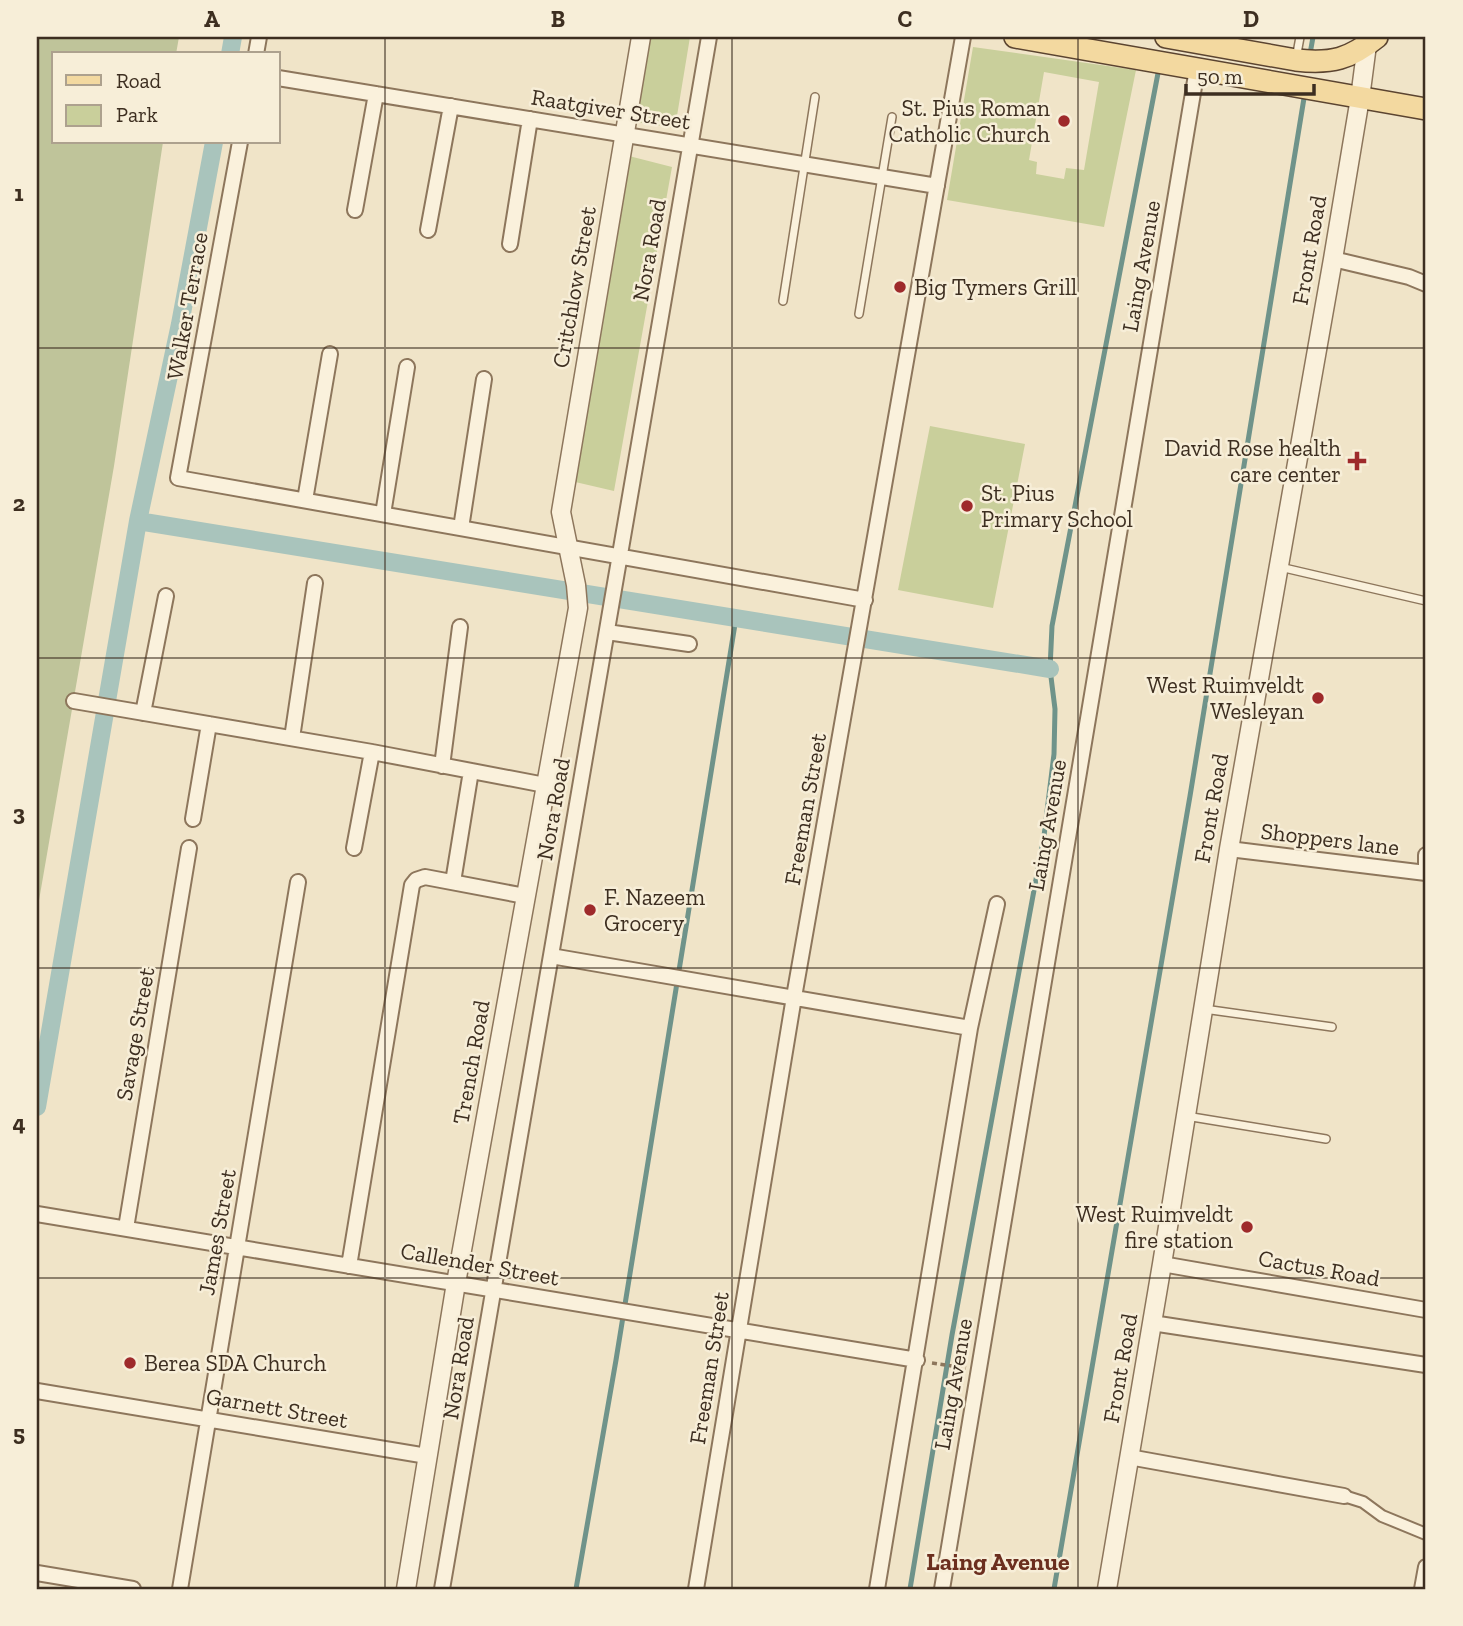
<svg xmlns="http://www.w3.org/2000/svg" width="1463" height="1626" font-family="'Zilla Slab',serif">
	<rect width="100%" height="100%" fill="#f0e4c8"/>
	<!-- green -->
	<path fill="#c9cf9b" fill-rule="evenodd" d="M651,37h39l-15,91 -39,-6z
		M973,47l163,23 -32,157 -157,-27zM1044,72l55,10 -15,88 -18,-2 -2,11 -28,-5 1,-12 -8,-2z
		M629,156l43,11 -58,324 -43,-10z
		M930,426l95,18 -32,164 -95,-18z"/>
	<!-- cemetery -->
	<path fill="#bfc49a" d="M37,37h142l-3,17h-122v88h109l-49,324 -77,446z"/>
	<g fill="none" stroke-linecap="round" stroke-linejoin="round">
		<!-- stream -->
		<path stroke="#6f938a" stroke-width="5" d="M1310,54l3,-17
			M576,1589l40,-229 120,-742
			M910,1589l42,-254 92,-499 10,-82 1,-45 -5,-40 2,-43 107,-558
			M1054,1589l136,-793 115,-704"/>
		<!-- canal -->
		<path stroke="#a9c4bc" stroke-width="18" d="M230,54l3,-17
			M138,521l912,148
			M37,1107l101,-586 42,-197 34,-182"/>
		<!-- service casing -->
		<g stroke="#8d765c" stroke-width="10">
			<path id="service" d="M1296,59l4,-22
				M783,301l32,-204
				M859,314l33,-197
				M1280,567l146,34
				M1204,1009l128,18
				M1186,1116l140,23"/>
		</g>
		<!-- pedestrian casing -->
		<g stroke="#8d765c" stroke-width="14">
			<path id="pedestrian" d="M1344,1496l19,6 19,14 44,18"/>
		</g>
		<!-- minor casing -->
		<g stroke="#8d765c" stroke-width="18">
			<path id="minor" d="M256,54l3,-17
				M278,78l659,108
				M240,142l-62,336 687,122
				M355,210l21,-116
				M428,230l23,-124
				M510,244l20,-125
				M1333,259l76,18 17,7
				M305,500l25,-146
				M383,514l24,-147
				M461,528l23,-149
				M607,632l82,12
				M74,701l298,51 173,33
				M143,713l23,-117
				M292,738l23,-155
				M442,766l18,-139
				M193,819l16,-95
				M354,848l18,-96
				M1229,849l197,24
				M1426,873v-18
				M453,882l18,-111
				M551,956l419,72
				M37,1214l880,146
				M126,1228l63,-380
				M1162,1264l264,46
				M349,1266l63,-381 4,-5 9,-3 100,19
				M1152,1323l274,42
				M37,1391l390,65
				M1129,1457l215,39
				M37,1573l96,16
				M180,1589l118,-707
				M442,1589l267,-1552
				M696,1589l98,-592 169,-960
				M877,1589l93,-561 27,-124
				M942,1589l255,-1520
				M1422,1589l4,-22"/>
		</g>
		<!-- tertiary casing -->
		<g stroke="#8d765c" stroke-width="21">
			<path id="tertiary" d="M406,1589l50,-306 122,-675 -2,-23 -15,-73 80,-475
				M1107,1589l55,-325 67,-415 104,-590 27,-161 8,-61"/>
		</g>
		<!-- primary casing -->
		<g stroke="#5b4430" stroke-width="24">
			<path id="primary" d="M1015,37l411,72
				M1166,37l130,23c36,4 54,-1 81,-23"/>
		</g>
		<!-- path -->
		<path stroke="#8d765c" stroke-width="3.5" stroke-dasharray="5 3.5" stroke-linecap="butt" d="M932,1363l34,5"/>
		<!-- service -->
		<use href="#service" stroke="#faf1dc" stroke-width="7"/>
		<!-- pedestrian -->
		<use href="#pedestrian" stroke="#faf1dc" stroke-width="10"/>
		<!-- minor -->
		<use href="#minor" stroke="#faf1dc" stroke-width="14"/>
		<!-- tertiary -->
		<use href="#tertiary" stroke="#faf1dc" stroke-width="18"/>
		<!-- primary -->
		<use href="#primary" stroke="#f3d9a0" stroke-width="21"/>
	</g>
	<!-- grid -->
	<path fill="none" stroke="#3d2e20" stroke-width="2" stroke-opacity="0.55" d="M385,37v1552M732,37v1552M1078,37v1552M37,348h1389M37,658h1389M37,968h1389M37,1278h1389"/>
	<!-- markers -->
	<g fill="#9e2a2b" stroke="#f7eed8" stroke-width="2.5">
		<circle cx="1064" cy="121" r="7"/>
		<circle cx="900" cy="287" r="7"/>
		<path d="M1353.5 450.5h7v7h7v7h-7v7h-7v-7h-7v-7h7z"/>
		<circle cx="967" cy="506" r="7"/>
		<circle cx="1318" cy="698" r="7"/>
		<circle cx="590" cy="910" r="7"/>
		<circle cx="1247" cy="1227" r="7"/>
		<circle cx="130" cy="1363" r="7"/>
	</g>
	<g text-anchor="middle" dominant-baseline="central" stroke-width="5" stroke-linejoin="round" paint-order="stroke">
		<!-- poi labels -->
		<g font-size="23" fill="#3d2e20" stroke="#f7eed8" text-anchor="end">
			<text x="1050" y="108">St. Pius Roman<tspan x="1050" dy="26">Catholic Church</tspan></text>
			<text x="914" y="287" text-anchor="start">Big Tymers Grill</text>
			<text x="1341" y="448">David Rose health<tspan x="1341" dy="26">care center</tspan></text>
			<text x="981" y="493" text-anchor="start">St. Pius<tspan x="981" dy="26">Primary School</tspan></text>
			<text x="1304" y="685">West Ruimveldt<tspan x="1304" dy="26">Wesleyan</tspan></text>
			<text x="604" y="897" text-anchor="start">F. Nazeem<tspan x="604" dy="26">Grocery</tspan></text>
			<text x="1233" y="1214">West Ruimveldt<tspan x="1233" dy="26">fire station</tspan></text>
			<text x="144" y="1363" text-anchor="start">Berea SDA Church</text>
		</g>
		<!-- street labels -->
		<g font-size="23" fill="#3d2e20" stroke="#f7eed8">
			<text transform="translate(611 109) rotate(9)">Raatgiver Street</text>
			<text transform="translate(649 250) rotate(-80)">Nora Road</text>
			<text transform="translate(1309 250) rotate(-80)">Front Road</text>
			<text transform="translate(1141 266) rotate(-80)">Laing Avenue</text>
			<text transform="translate(574 287) rotate(-80)">Critchlow Street</text>
			<text transform="translate(187 306) rotate(-80)">Walker Terrace</text>
			<text transform="translate(1211 808) rotate(-80)">Front Road</text>
			<text transform="translate(553 809) rotate(-80)">Nora Road</text>
			<text transform="translate(805 809) rotate(-80)">Freeman Street</text>
			<text transform="translate(1047 825) rotate(-80)">Laing Avenue</text>
			<text transform="translate(1330 839) rotate(7)">Shoppers lane</text>
			<text transform="translate(135 1034) rotate(-80)">Savage Street</text>
			<text transform="translate(471 1062) rotate(-80)">Trench Road</text>
			<text transform="translate(217 1232) rotate(-80)">James Street</text>
			<text transform="translate(480 1264) rotate(10)">Callender Street</text>
			<text transform="translate(1319 1268) rotate(10)">Cactus Road</text>
			<text transform="translate(458 1368) rotate(-81)">Nora Road</text>
			<text transform="translate(709 1368) rotate(-81)">Freeman Street</text>
			<text transform="translate(1120 1368) rotate(-80)">Front Road</text>
			<text transform="translate(953 1384) rotate(-80)">Laing Avenue</text>
			<text transform="translate(277 1408) rotate(10)">Garnett Street</text>
		</g>
		<!-- neighbourhood labels -->
		<g font-size="24" font-weight="bold" fill="#6b2e1e" stroke="#f7eed8">
			<text x="998" y="1561">Laing Avenue</text>
		</g>
	</g>
	<!-- border -->
	<rect width="1463" height="1626" fill="none" stroke="#f7eed8" stroke-width="77"/>
	<!-- legend -->
	<rect x="52" y="52" width="228" height="91" fill="#f7eed8" stroke="#ada18e" stroke-width="2"/>
	<rect x="66" y="75" width="35" height="10" fill="#f3d9a0" stroke="#ada18e" stroke-width="2"/>
	<text x="116" y="88" font-size="21" fill="#3d2e20">Road</text>
	<rect x="66" y="105" width="35" height="21" fill="#c9cf9b" stroke="#ada18e" stroke-width="2"/>
	<text x="116" y="122" font-size="21" fill="#3d2e20">Park</text>
	<!-- scale -->
	<path d="M1186 84v10h128v-10" fill="none" stroke="#3d2e20" stroke-width="3.5"/>
	<text x="1197" y="84" font-size="21" fill="#3d2e20" stroke="#f7eed8" stroke-width="5" paint-order="stroke">50 m</text>
	<rect x="38" y="38" width="1386" height="1550" fill="none" stroke="#3d2e20" stroke-width="2.5"/>
	<g font-size="23" text-anchor="middle" font-weight="bold" fill="#3d2e20">
		<text x="212" y="27">A</text>
		<text x="558" y="27">B</text>
		<text x="905" y="27">C</text>
		<text x="1251" y="27">D</text>
		<text x="19" y="201">1</text>
		<text x="19" y="511">2</text>
		<text x="19" y="821">3</text>
		<text x="19" y="1131">4</text>
		<text x="19" y="1441">5</text>
	</g>
</svg>
